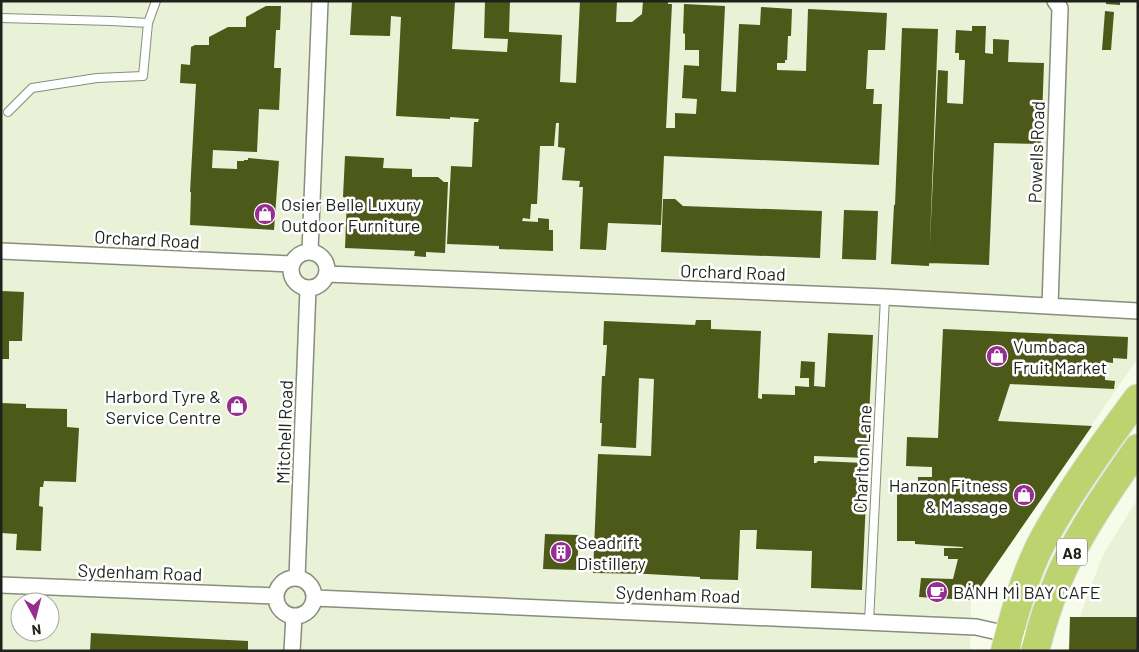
<svg xmlns="http://www.w3.org/2000/svg" width="1139" height="652" font-family="Barlow,sans-serif">
	<rect width="100%" height="100%" fill="#f6fce9"/>
	<!-- built -->
	<path fill="#e9f1d7" fill-rule="evenodd" d="M1,1h1137v357l-167,242 -1,51h-969zM20,602h30v30h-30z
		M1138,498v153h-71l35,-94z"/>
	<!-- building -->
	<path fill="#4c5919" d="M352,1h103l-3,48 55,3 1,-13 -24,-1 1,-37h25l-1,31 53,3 -2,47 16,1 4,-82h37l-1,21h16l10,-8 1,-13 25,1v2h4l-6,124h9v-15l21,1 1,-15 -15,-1 2,-33 15,1v-16h-14v-16l-2,-1 1,-29 41,2 -4,85 15,1 3,-68 21,1 1,-18 31,2 -1,27h-3l-1,24h-2v3h-8v7l29,1 2,-62 79,4 -2,37h-17l-2,39h8l-1,15h9l-3,61 -215,-9 -3,69 -53,-2 -2,27 -26,-1 3,-62h-4l1,-6 -18,-1 3,-32 -7,-1 1,-24h-3l-2,23h-14l-3,58h-6l-1,15 -7,-1 -1,3 16,1v-4l11,1v11h4v21l-54,-2v-3l-52,-2 4,-78 21,1 2,-45h4l1,-3 -29,-2v2l-54,-3 5,-99 -10,-1 -1,20 -40,-1z
		M1106,1h14v4l-14,-1z
		M266,6h15l-1,24h-4l-2,38h7l-2,42 -20,-1 -2,43 -44,-2 -1,18 25,1v-8h7v-1h4v-2l31,3 -5,69 -84,-5 1,-33h-1l6,-108 -16,-1 1,-19 9,1 1,-18 4,-2h14v-8l19,-10h18v-10z
		M1105,11l9,1 -3,38h-9z
		M972,26h14l-1,27 8,1v-15l16,1 -1,22 36,1 -3,81 -47,-1 -5,122 -60,-2 9,-193 10,1 -1,32 16,1 2,-44h-6v-7h-4l1,-23 16,1z
		M902,28l36,1 -9,237 -38,-2 3,-59h1z
		M345,156l39,2 -1,10 29,1v8h26l6,5h4l-3,71 -19,-1v5l-12,-1 1,-5 -70,-3 2,-50 -4,-1z
		M663,199h12l8,7 139,5 -2,47 -159,-6z
		M844,210l34,1 -2,49 -34,-1z
		M1,291l23,1 -2,49h-13v18h-8z
		M696,320h15v9l50,2 -3,67 4,1v-5l33,1v-9l14,1v-9h-9l1,-17 14,1 -1,24 11,1 3,-54 45,2 -6,123 -53,-2v7h2l2,-2 47,2 -2,36h3l-4,91 -51,-2 1,-37 -56,-2 1,-19h-17l-2,50 -38,-1v-2l-53,-3 -54,-1 5,-119 53,2 3,-77 -15,-1 -3,70 -35,-2 1,-23h-2l2,-47h3l2,-31h-4l1,-24 91,4z
		M943,329l185,8 -1,22 -14,-1v5l-8,-1v18l10,1 -1,8 -104,-5 -12,37 94,5 -119,172 -5,2 -49,-3 2,-19 32,1 5,-20h-10v-3h-4v-8h19v-1l-48,-3v-3h-18v-52l34,2v-3l-13,-1v-10h14v-10l-26,-1 1,-29 31,1z
		M1,403l25,1v4l41,1v18l12,1 -3,54 -32,-1 -1,6h-3l-1,19 4,1 -2,44 -25,-1 1,-16 -16,-1z
		M545,534l34,1 -2,35 -34,-1z
		M1070,617h68v34h-69z
		M91,633l157,8v10h-158z"/>
	<g fill="none" stroke-linecap="round" stroke-linejoin="round">
		<!-- lane casing -->
		<g stroke="#888d7c" stroke-width="10">
			<path id="lane" d="M1,18l110,3 37,2 8,-22
				M8,112l24,-24 65,-10 46,-2 5,-53
				M869,622l16,-325"/>
		</g>
		<!-- street casing -->
		<g stroke="#888d7c" stroke-width="18">
			<path id="street" d="M1,251l290,13
				M310,251l10,-250
				M291 270a18 18 0 1 1 36 0a18 18 0 1 1-36 0Z
				M327,274l558,23 253,14
				M1050,306l10,-298 -5,-7
				M276 597a19 19 0 1 1 38 0a19 19 0 1 1-38 0Z
				M297,578l11,-290
				M1,585l275,11
				M315,598l661,29 62,14
				M292,651l2,-35"/>
		</g>
		<!-- highway casing -->
		<g stroke="#e4e4e4" stroke-width="30">
			<path id="highway" d="M1005,651c8,-34 17,-67 32,-99 9,-20 21,-38 32,-56 22,-34 45,-66 69,-98
				M1035,651c8,-30 17,-60 31,-88 20,-40 46,-78 72,-115"/>
		</g>
		<!-- lane -->
		<use href="#lane" stroke="#fff" stroke-width="8"/>
		<!-- street -->
		<use href="#street" stroke="#fff" stroke-width="15"/>
		<!-- highway -->
		<use href="#highway" stroke="#bdd370" stroke-width="28"/>
	</g>
	<!-- icons -->
	<defs>
		<g id="shop-disc" transform="scale(1.125)"><circle r="9.5" fill="#962e91" stroke="#fff"/><path d="M-5-2.5h2.3a2.7 3.5 0 0 1 5.4 0H5L5.5 6h-11ZM-1.5-2.5h3a1.5 2.3 0 0 0-3 0Z" fill="#fff"/></g>
		<g id="building-disc" transform="scale(1.125)"><circle r="9.5" fill="#962e91" stroke="#fff"/><path d="M-4-6H4V6H1V3H-1V6H-4ZM-2.5-4.3h1.7v1.8h-1.7ZM.8-4.3h1.7v1.8H.8ZM-2.5-1h1.7V.8h-1.7ZM.8-1h1.7V.8H.8Z" fill="#fff"/></g>
		<g id="cafe-disc" transform="scale(1.125)"><circle r="9.5" fill="#962e91" stroke="#fff"/><path d="M-5.5-4.5H6V0H3Q3 3.5 0 3.5H-2.5Q-5.5 3.5-5.5 0ZM3-3.2v2h1.7v-2ZM-6 4.5H4V6H-6Z" fill="#fff"/></g>
	</defs>
	<g fill-rule="evenodd">
		<use href="#shop-disc" x="265" y="214"/>
		<use href="#shop-disc" x="997" y="356"/>
		<use href="#shop-disc" x="237" y="406"/>
		<use href="#shop-disc" x="1024" y="495"/>
		<use href="#building-disc" x="561" y="552"/>
		<use href="#cafe-disc" x="937" y="592"/>
	</g>
	<g text-anchor="middle" dominant-baseline="central" stroke-width="5" stroke-linejoin="round" paint-order="stroke">
		<!-- shield labels -->
		<rect fill="#fff" stroke="#62645f" stroke-width="1" x="1057" y="538.5" width="30" height="27" rx="4"/>
		<g font-size="16" font-weight="bold" fill="#1f211a">
			<text x="1072" y="552">A8</text>
		</g>
		<!-- street labels -->
		<g font-size="18" fill="#1f211a" stroke="#fff">
			<text transform="translate(1036 152) rotate(-88)">Powells Road</text>
			<text transform="translate(147 239) rotate(3)">Orchard Road</text>
			<text transform="translate(733 272) rotate(2)">Orchard Road</text>
			<text transform="translate(284 432) rotate(-88)">Mitchell Road</text>
			<text transform="translate(862 459) rotate(-87)">Charlton Lane</text>
			<text transform="translate(140 572) rotate(2)">Sydenham Road</text>
			<text transform="translate(678 594) rotate(2)">Sydenham Road</text>
		</g>
		<!-- poi labels -->
		<g font-size="18" fill="#1f211a" stroke="#fff" text-anchor="start">
			<text x="281" y="204">Osier Belle Luxury<tspan x="281" dy="21">Outdoor Furniture</tspan></text>
			<text x="1013" y="346">Vumbaca<tspan x="1013" dy="21">Fruit Market</tspan></text>
			<text x="221" y="396" text-anchor="end">Harbord Tyre &amp;<tspan x="221" dy="21">Service Centre</tspan></text>
			<text x="1008" y="485" text-anchor="end">Hanzon Fitness<tspan x="1008" dy="21">&amp; Massage</tspan></text>
			<text x="577" y="542">Seadrift<tspan x="577" dy="21">Distillery</tspan></text>
			<text x="953" y="592">BÁNH MÌ BAY CAFE</text>
		</g>
	</g>
	<!-- border -->
	<rect width="1139" height="652" fill="none" stroke="#1f211a" stroke-width="5"/>
	<!-- north arrow -->
	<g transform="translate(35 617) rotate(173)"><circle r="24" fill="#ffffff" stroke="#a5a6a3"/>
	<path d="M0-4L9 19L0 12L-9 19Z" fill="#962e91"/>
	<text y="-8" font-size="14" font-weight="bold" text-anchor="middle" fill="#1f211a">N</text>
	</g>
</svg>
